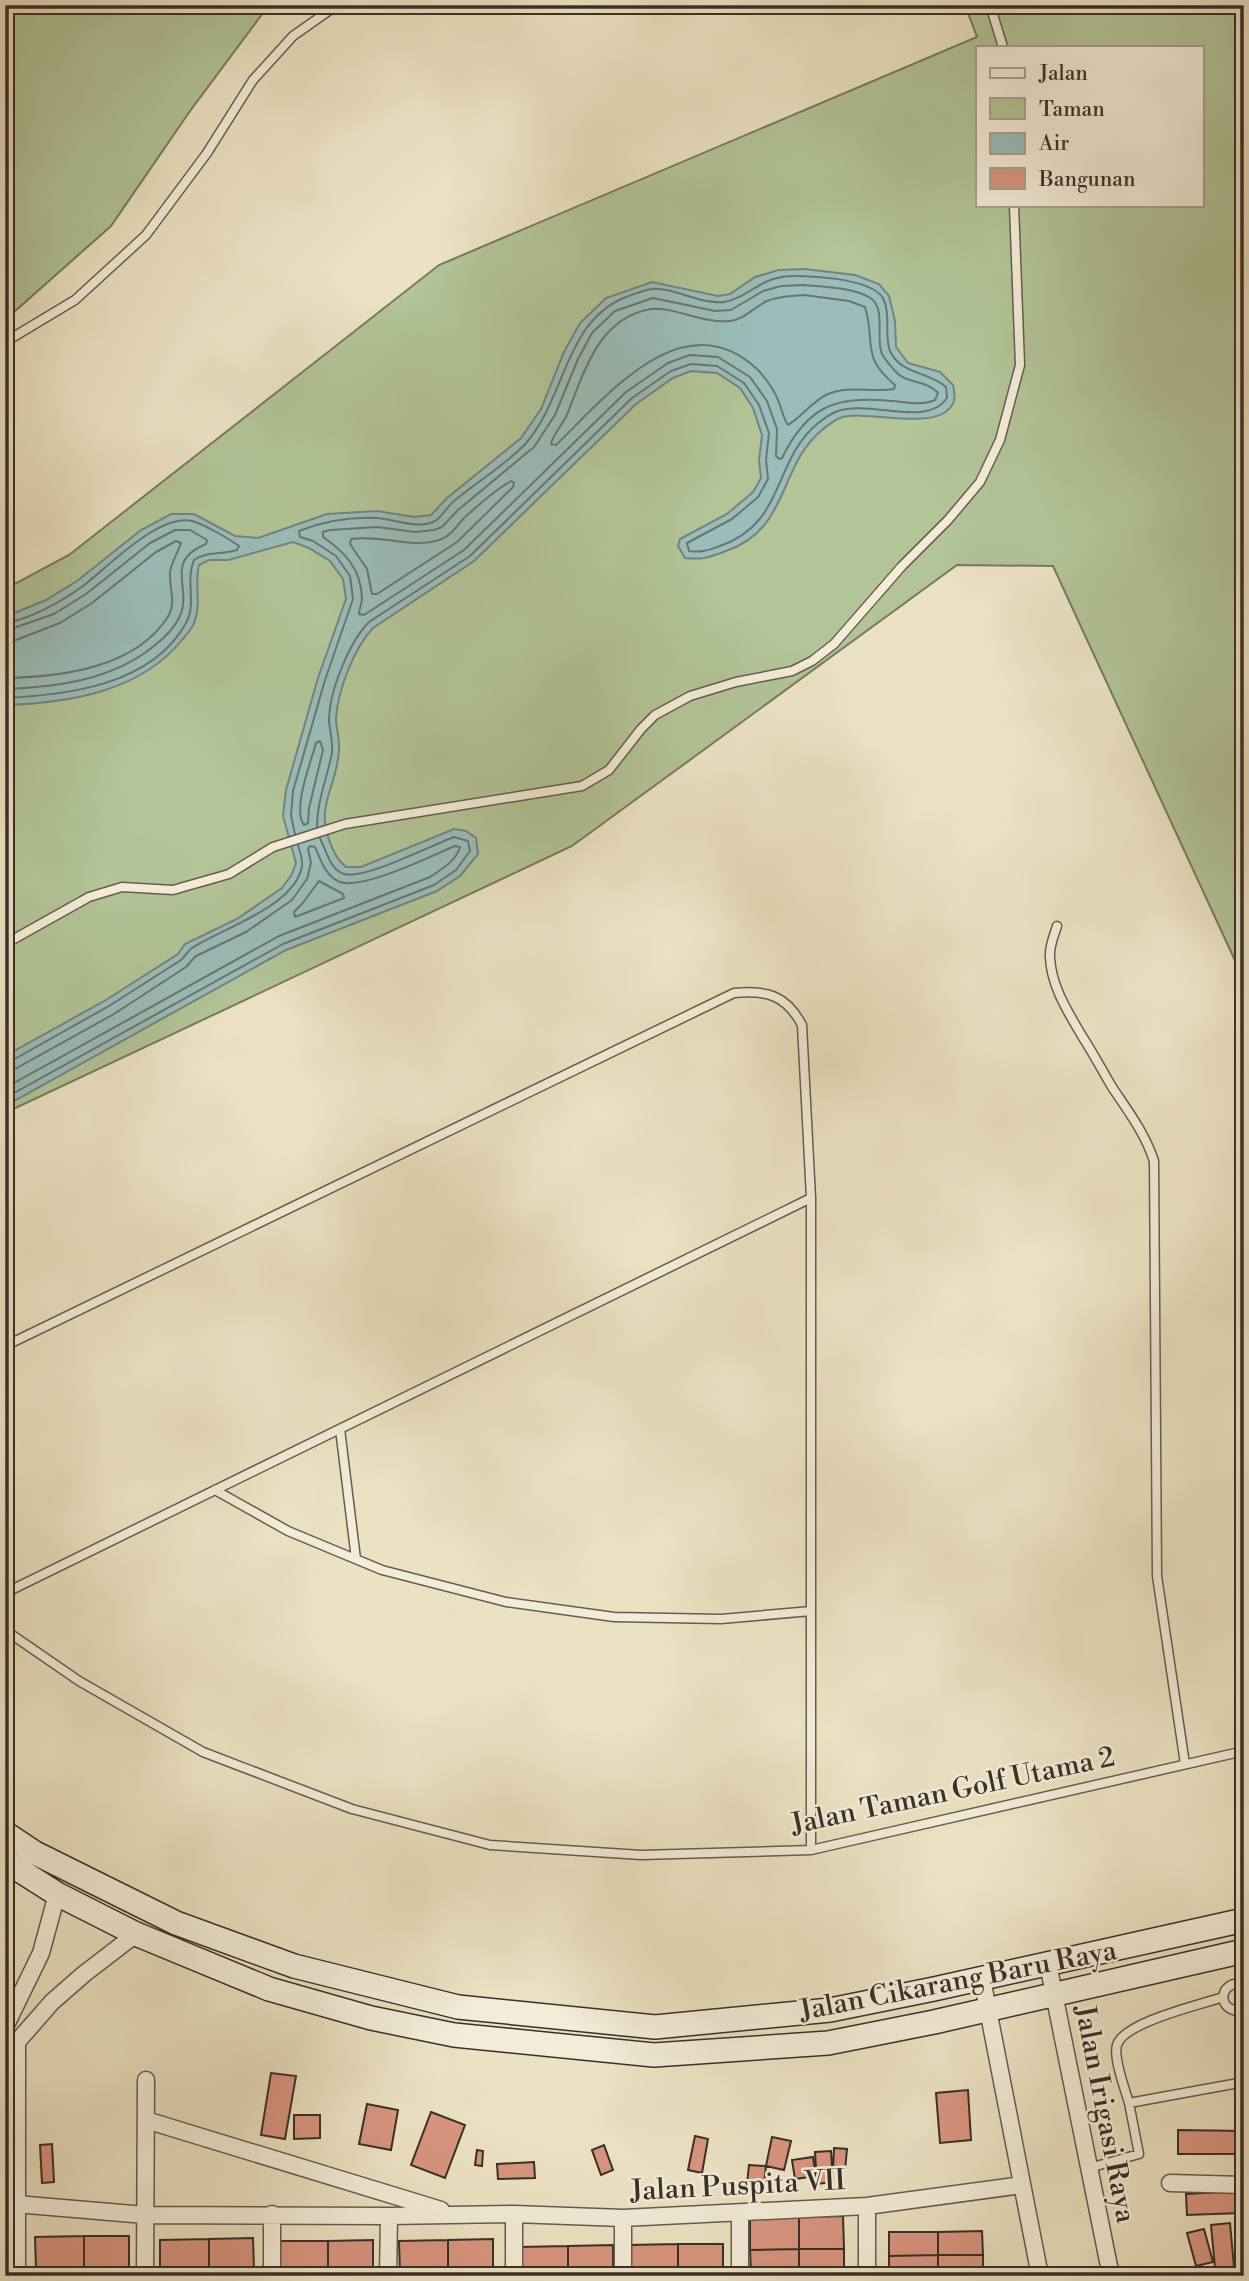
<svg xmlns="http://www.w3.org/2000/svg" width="1249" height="2281" font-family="'Libre Bodoni',serif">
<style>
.green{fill:#b2c498;stroke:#767a61;stroke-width:2;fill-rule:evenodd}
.water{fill:#9abdb9;stroke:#748480;stroke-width:2}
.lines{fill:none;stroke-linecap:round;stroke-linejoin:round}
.shore{stroke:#6a7672;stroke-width:2}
.building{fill:#d8957f;stroke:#3b2f2a;stroke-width:2}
.lane-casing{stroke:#675c50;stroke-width:11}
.street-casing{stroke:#675c50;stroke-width:19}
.secondary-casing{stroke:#3b2f2a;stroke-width:26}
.lane{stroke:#f3ecd8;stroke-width:8}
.street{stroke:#f3ecd8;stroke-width:16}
.secondary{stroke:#f3ecd8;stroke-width:23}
.labels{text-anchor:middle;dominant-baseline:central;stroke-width:5;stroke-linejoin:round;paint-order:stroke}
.street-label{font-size:28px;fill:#3b2f2a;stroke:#f3ecd8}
</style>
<rect width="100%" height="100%" fill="#ece2c3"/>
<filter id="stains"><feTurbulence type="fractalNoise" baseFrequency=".00286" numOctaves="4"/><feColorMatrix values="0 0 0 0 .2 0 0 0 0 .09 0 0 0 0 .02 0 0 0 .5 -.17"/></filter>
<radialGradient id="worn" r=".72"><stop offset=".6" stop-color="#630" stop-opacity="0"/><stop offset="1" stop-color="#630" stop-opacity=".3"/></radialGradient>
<path class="green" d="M5,5h264l-79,106 -79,115 -106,94z
M965,5h279v975l-191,-414 -96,-1 -385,281 -567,267v-524l64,-34 370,-290 538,-228zM978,47h224v158h-224z"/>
<path class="water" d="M805,269l50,6 24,9 10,12 6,25 1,26 12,16 32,9 13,13c1,4 2,11 1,16 -12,34 -86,7 -114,17 -6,2 -13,8 -18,12 -44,36 -32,99 -96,121 -16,6 -23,9 -41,7l-7,-12 2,-7 47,-25 26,-22 8,-14 -2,-18 3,-25 -9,-27 -13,-20 -23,-15 -26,-2 -18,7 -37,26 -162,157 -101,67c-19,20 -35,62 -37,90 0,10 4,22 3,32 -2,38 -25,55 -8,95 4,10 7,15 15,22h15l93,-38 12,2 10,7 2,16 -18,22 -23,15 -151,59 -281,156v-50l101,-56 72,-46 7,-10 52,-25 45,-31 10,-14 4,-11 -13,-47 3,-26 32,-112 28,-79 -3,-20 -13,-18 -21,-13 -16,-6 -65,18h-19l-10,5c-5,19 3,39 -5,58 -2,6 -8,12 -12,17 -42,52 -114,63 -177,65v-88l41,-17 31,-19 64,-51 30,-16h23l41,22 23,2 69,-24 50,-3 37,6 17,-2 16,-17 74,-60 20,-29 23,-57 16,-29 26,-25 46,-16 66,14 12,-2 25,-17 24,-7z"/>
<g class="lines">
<path class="shore" d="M804,285c20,2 46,2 65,12 18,10 6,41 13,57 3,6 9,12 13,17 11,13 32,9 43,22l-3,7c-14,6 -29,2 -43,1 -56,-5 -84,4 -110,57l-3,1 -3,-3 1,-27 -10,-28 -17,-24 -32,-20 -28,-2 -22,8 -42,29 -162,158 -100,65 -5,-1c0,-5 3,-10 3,-16 -1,-29 -17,-46 -39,-61v-5l7,-2 47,-3 38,5 19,-2 8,-3 16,-17 76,-63 21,-32 23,-56 14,-26 23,-22 38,-13 62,13 16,-1 32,-19 18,-5z
M804,295l45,6 16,6c11,35 -5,49 30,78l-1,4c-21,4 -45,-4 -66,5 -16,7 -26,23 -40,31 -5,-7 -6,-16 -10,-25 -4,-10 -13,-23 -21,-31 -74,-69 -150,27 -201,76l-5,-1c2,-9 10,-18 15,-27 18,-43 31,-99 85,-108 21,-3 52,15 79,12 15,-2 24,-14 37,-20 12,-5 24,-5 37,-6z
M511,481l3,2 -1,4 -56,55 -80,52h-5l-5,-25 -17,-25 1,-5c29,-5 60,10 88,1 11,-3 17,-13 24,-21 14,-13 32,-29 48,-38z
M5,623c24,-3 59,-23 78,-37 25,-19 76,-73 109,-65 12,3 37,18 47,25l-2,4c-16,5 -29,1 -43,10 -9,21 3,44 -8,63 -34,62 -118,72 -181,75
M5,631l49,-17 32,-20 64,-51 25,-13h15l17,10 -1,4c-44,18 -12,44 -27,74 -5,10 -16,21 -25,28 -42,34 -96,41 -149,43
M5,642l11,-2 44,-17 32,-20 64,-51 20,-11 5,2c-3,9 -9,18 -11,29 -1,14 6,30 -1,43 -32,53 -108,62 -164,63
M320,741l3,9 -14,58 -1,15 -4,2c-12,-16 7,-63 12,-82z
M295,834l-4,-19 2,-24 32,-111 28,-81 -3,-23 -14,-20 -23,-15 -13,-4 -1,-6c25,-10 51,-14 78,-13 17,1 41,12 58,3 7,-4 12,-14 18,-19 22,-19 57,-40 74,-60 39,-46 38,-121 99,-145 8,-3 18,-7 26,-8 22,-2 49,16 72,13 21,-3 35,-22 58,-25 21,-3 89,1 101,21 8,16 1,38 7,53 11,24 38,20 56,36l1,11c-21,31 -79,0 -112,14 -6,3 -13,8 -18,12 -45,38 -31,99 -97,122 -11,4 -19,7 -31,5l-2,-8 45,-24 26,-22 10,-18 -2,-19 3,-27 -10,-28 -15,-22 -27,-17 -26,-2 -20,7 -39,27 -162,158 -101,66c-20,20 -40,70 -40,99 1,10 4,22 3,32 -5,25 -15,48 -15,74
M319,881l24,13 1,4 -49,19 -1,-5 8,-8z
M5,1061h6l98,-55 72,-46c4,-4 7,-9 11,-12 30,-20 103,-41 110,-82 1,-7 -2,-14 -4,-21
M5,1070l10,-1 99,-55 72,-47 10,-11 50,-24 46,-32 15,-21 4,-16 -3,-14 2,-3 5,1c6,13 10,29 25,35 23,8 91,-26 115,-36l5,1c-4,14 -18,22 -30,30l-151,59 -274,152
M5,1098l278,-154 151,-59 22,-15 14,-19 -2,-10 -14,-4c-22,8 -90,43 -110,37 -14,-4 -18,-24 -24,-36"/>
</g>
<path class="building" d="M271,2073l25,3 -11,63 -24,-4z
M968,2090l3,50 -31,3 -4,-50z
M367,2104l31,6 -7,40 -32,-6z
M431,2112l34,13 -20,53 -34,-13z
M294,2115h26v23l-26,1z
M1178,2130l66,1v23h-66z
M695,2136l13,3 -6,34 -14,-3z
M772,2137l19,4 -7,29 -18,-4z
M52,2144l2,38 -12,1 -2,-38z
M604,2145l9,25 -12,5 -9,-25z
M834,2148l13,1 -2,21 -12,-1z
M477,2150l6,1 -1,15 -7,-1z
M831,2151l2,31 -16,2 -2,-32z
M813,2157l3,19 -21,3 -3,-19z
M534,2162l1,16 -37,1 -1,-15z
M749,2165l17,1 -2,19 -17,-1z
M1241,2191v22l-54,2 -1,-21z
M843,2216l1,33h-45v-32z
M750,2217h49v32l-49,1z
M1230,2223l4,44 -19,1 -4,-43z
M1204,2229l9,33 -17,4 -9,-33z
M982,2231l1,24h-45v-23z
M889,2232h49v23l-49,1z
M84,2236h45v32l-45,1z
M84,2236v33h-48l-1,-32z
M253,2238l1,32 -45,1v-32z
M209,2239v32l-49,1v-32z
M493,2239v33h-45v-32z
M373,2240v32l-45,1v-32z
M448,2240v32l-48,1 -1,-32z
M279,2241h49v32l-49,1z
M678,2244v32h-48l-1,-31z
M678,2244h45v32h-45z
M613,2245v31h-45v-30z
M568,2246v30h-49v-29z
M799,2249v22l-48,1 -1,-22z
M799,2249h45v21l-45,1z
M938,2255v21h-49v-20z
M938,2255h45v21h-45z
M129,2268v8h-45v-7z
M36,2269h48v7h-48z
M254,2270v6h-45v-5z
M844,2270v6h-45v-5z
M209,2271v5h-49v-4z
M799,2271v5h-48v-4z
M373,2272v4h-45v-3z
M448,2272v4h-48v-3z
M448,2272h45v4h-45z
M328,2273v3h-49v-2z"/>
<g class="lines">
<defs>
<path id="lane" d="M990,5l13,42
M5,342l70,-42 71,-65 61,-82 46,-73 40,-44 44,-31
M1057,926c-3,10 -8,20 -7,31 1,29 18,55 32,79 11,17 20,34 30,51 16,24 33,46 42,74l3,415 28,188
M5,944l84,-47 33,-10 51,3 56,-16 44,-27 72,-23 237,-38 27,-16 32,-41 14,-14 35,-19 46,-14 56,-11 20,-10 22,-17 68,-78 46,-46 32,-38 20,-42 20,-75 -6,-160
M5,1346l729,-353c33,-3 52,2 68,32l9,173v652
M340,1429l16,130
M215,1490l73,41 94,39 124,32 108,15 107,2 90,-8
M5,1593l806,-395
M5,1630l74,51 124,71 149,57 138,36 151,10 170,-5 433,-99
M1244,1984c-28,-5 -27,32 0,26
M1129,2103c-4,-14 -16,-45 -12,-58 7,-23 83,-40 106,-48
M1089,2168l50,-14 -10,-51 115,-21"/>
<path id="street" d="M1048,1964l63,312
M982,1979l58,297
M5,2027l36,-74 16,-59
M17,2042v234
M17,2042l35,-40 32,-28 52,-40
M146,2120l295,90
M1170,2183l74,2
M16,2204l129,11 244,1 125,-2 109,4 244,-12 155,-21
M145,2276l1,-196
M272,2276v-62
M388,2276l1,-60
M514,2276v-62
M623,2276v-58
M740,2276v-63
M867,2276v-70"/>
<path id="secondary" d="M5,1833l30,20 141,70 118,43 164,41 197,20 175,-17 104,-21 310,-69
M5,1861l52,33 79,40 133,55 102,29 83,17 200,20 174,-12 106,-21 310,-71"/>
</defs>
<use href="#lane" class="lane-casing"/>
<use href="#street" class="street-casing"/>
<use href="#secondary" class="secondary-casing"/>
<use href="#lane" class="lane"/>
<use href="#street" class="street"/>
<use href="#secondary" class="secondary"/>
</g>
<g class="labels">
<g class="street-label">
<text transform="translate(953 1791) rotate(-12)">Jalan Taman Golf Utama 2</text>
<text transform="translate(958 1981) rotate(-11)">Jalan Cikarang Baru Raya</text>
<text transform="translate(1105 2114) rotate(79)">Jalan Irigasi Raya</text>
<text transform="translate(738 2186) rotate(-3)">Jalan Puspita VII</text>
</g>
</g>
<rect width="1249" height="2281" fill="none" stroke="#ece2c3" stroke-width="28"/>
<rect x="7" y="7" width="1235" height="2267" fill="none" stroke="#3b2f2a" stroke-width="3.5"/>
<rect x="14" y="14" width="1221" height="2253" fill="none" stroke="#3b2f2a" stroke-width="2"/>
<rect x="976" y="46" width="228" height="161" fill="#f3ecd8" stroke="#a9a092" stroke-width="2"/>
<rect x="990" y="68" width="35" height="10" fill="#f3ecd8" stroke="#a9a092" stroke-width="2"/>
<text x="1039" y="80" font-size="21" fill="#3b2f2a">Jalan</text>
<rect x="990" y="98" width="35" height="21" fill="#b2c498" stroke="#a9a092" stroke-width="2"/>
<text x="1039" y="116" font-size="21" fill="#3b2f2a">Taman</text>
<rect x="990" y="133" width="35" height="21" fill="#9abdb9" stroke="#a9a092" stroke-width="2"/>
<text x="1039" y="150" font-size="21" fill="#3b2f2a">Air</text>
<rect x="990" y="168" width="35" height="21" fill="#d8957f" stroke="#a9a092" stroke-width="2"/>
<text x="1039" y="186" font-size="21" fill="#3b2f2a">Bangunan</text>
<rect width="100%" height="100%" filter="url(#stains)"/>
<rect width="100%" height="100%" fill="url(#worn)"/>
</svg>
